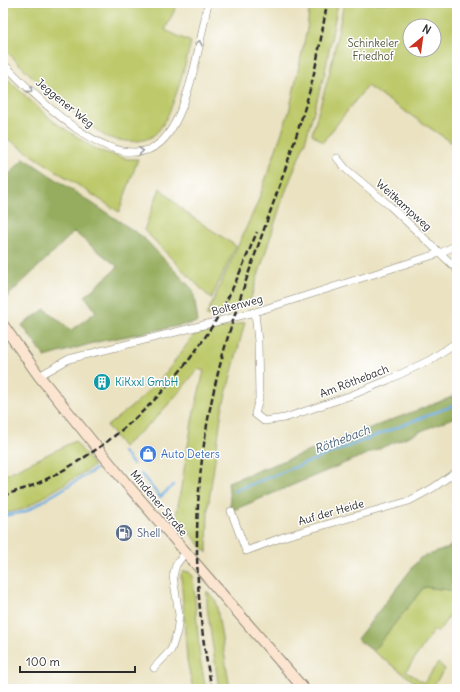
<svg xmlns="http://www.w3.org/2000/svg" width="460" height="692" font-family="Delius,sans-serif">
<style>
.green{fill:#bdc96b;stroke:#747a4b;fill-rule:evenodd}
.forest{fill:#96ad5f;stroke:#606c45}
.lines{fill:none;stroke-linecap:round;stroke-linejoin:round}
.stream{stroke:#6babde;stroke-width:2.5}
.street-casing{stroke:#8a8676;stroke-width:8}
.secondary-casing{stroke:#8a8676;stroke-width:12}
.street{stroke:#fff;stroke-width:7}
.secondary{stroke:#fce5d0;stroke-width:10}
.rail{stroke:#2b2b2b;stroke-width:2.5;stroke-dasharray:6 3;stroke-linecap:butt}
.oneway{stroke:#a0a0a0}
.labels{text-anchor:middle;dominant-baseline:central;stroke-width:3;stroke-linejoin:round;paint-order:stroke}
.park-label{font-size:11px;fill:#575a3e;stroke:#fff}
.street-label{font-size:11px;fill:#2b2b2b;stroke:#fff}
.culture-label{font-size:11px;fill:#0d838f;stroke:#fff;text-anchor:start}
.shop-label{font-size:11px;fill:#366cbe;stroke:#fff;text-anchor:start}
.service-label{font-size:11px;fill:#4e5e75;stroke:#fff;text-anchor:start}
.water-label{font-size:12px;font-style:italic;fill:#455e73;stroke:#fff}
</style>
<rect width="100%" height="100%" fill="#fff"/>
<filter id="ink" filterUnits="userSpaceOnUse"><feTurbulence type="fractalNoise" baseFrequency=".025" numOctaves="2"/><feDisplacementMap in="SourceGraphic" scale="8" xChannelSelector="R" yChannelSelector="G"/><feConvolveMatrix kernelMatrix="1 2 1 2 8 2 1 2 1" color-interpolation-filters="sRGB"/></filter>
<filter id="wash" filterUnits="userSpaceOnUse"><feTurbulence type="fractalNoise" baseFrequency=".012" numOctaves="4" result="noise"/><feDisplacementMap in="SourceGraphic" scale="16" xChannelSelector="R" yChannelSelector="G"/><feGaussianBlur stdDeviation="0.9" result="paint"/><feColorMatrix in="noise" values="0 0 0 0 0 0 0 0 0 0 0 0 0 0 0 0 0 1.4 0 .05"/><feComposite in="paint" operator="in"/></filter>
<g filter="url(#wash)">
<rect width="100%" height="100%" fill="#eae2c1"/>
<path class="green" d="M3,3h175l-13,27 26,12c-6,22 -19,79 -37,93 -11,9 -33,7 -47,2 -7,-3 -15,-11 -22,-16 -30,-22 -56,-47 -82,-73z
M310,3h28l-13,69 -20,70 -22,56 -34,106 -43,12 51,-112 32,-92 18,-83z
M344,3h113v143l-90,-60 -44,56 -11,-8 18,-63zM410,26h24v24h-24z
M3,74l17,17 33,30 44,29 31,9h10l-19,53 -116,-76z
M160,188l26,25 50,33 -25,53 -67,-69z
M245,322l-23,88 -14,98 -1,45 -31,-36 17,-101 11,-45 -6,-2 -18,22 -26,29 -31,27 -16,-21 29,-23 29,-29 29,-39z
M75,441l19,25 -70,43 -21,5v-38z
M184,571l5,1 4,4 7,83 6,30h-13l-6,-29 -6,-86z
M424,587l33,4v14l-19,27 -4,-2 -28,41 18,12 14,-20 7,6 -14,20h-7l-51,-38z
M207,591l9,10 14,88h-11l-12,-82z"/>
<path class="forest" d="M24,158l119,79 50,53 5,32 -101,20 -52,15 -23,-32 23,-16 26,21 25,-18 -11,-16 33,-29 -44,-35 -68,66 -3,-5v-112z
M457,390v26l-226,95 -3,-29 224,-85z
M457,539v52l-33,-4 -51,64 -16,-12 63,-81 28,-10z"/>
<g class="lines">
<path class="stream" d="M123,452l10,12
M141,474l19,23 14,-12
M234,491l223,-87
M3,516l22,-4 71,-43"/>
</g>
</g>
<g filter="url(#ink)">
<g class="lines">
<defs>
<path id="street" d="M3,63c28,29 114,119 158,79 28,-26 39,-102 47,-139
M337,158l10,12 43,36 67,63
M255,312l3,30 1,57 -4,15 9,7 21,-3 67,-23 36,-15 42,-20 27,-18
M39,376l30,-17 186,-47 185,-59 17,-8
M231,511l15,40 40,-15 123,-35 24,-13 24,-17
M154,668l17,-18 6,-18 2,-17 -6,-39 3,-11 9,-12"/>
<path id="secondary" d="M3,325l36,51 86,106 179,207"/>
</defs>
<use href="#street" class="street-casing"/>
<use href="#secondary" class="secondary-casing"/>
<use href="#street" class="street"/>
<use href="#secondary" class="secondary"/>
<path class="rail" d="M3,496c10,-4 21,-7 31,-11 73,-33 135,-90 177,-157 19,-30 32,-63 46,-96
M212,689c-22,-104 -20,-216 7,-320 24,-93 64,-182 90,-276 8,-29 13,-60 18,-90"/>
</g>
<defs><path id="oneway-chevron" d="M-2-3.5L2.5 0L-2 3.5" fill="none" stroke-width="1.6" stroke-linecap="round" stroke-linejoin="round"/></defs>
<g class="oneway">
<use href="#oneway-chevron" transform="translate(199 43) rotate(-78)"/>
<use href="#oneway-chevron" transform="translate(30 90) rotate(42)"/>
<use href="#oneway-chevron" transform="translate(141 151) rotate(-6)"/>
</g>
</g>
<defs>
<symbol id="building-disc" viewBox="-11 -11 22 22"><circle r="9.5" fill="#0f9aa8" stroke="#fff"/><path d="M-4-6H4V6H1V3H-1V6H-4ZM-2.5-4.3h1.7v1.8h-1.7ZM.8-4.3h1.7v1.8H.8ZM-2.5-1h1.7V.8h-1.7ZM.8-1h1.7V.8H.8Z" fill="#fff"/></symbol>
<symbol id="shop-disc" viewBox="-11 -11 22 22"><circle r="9.5" fill="#3f7fe0" stroke="#fff"/><path d="M-5-2.5h2.3a2.7 3.5 0 0 1 5.4 0H5L5.5 6h-11ZM-1.5-2.5h3a1.5 2.3 0 0 0-3 0Z" fill="#fff"/></symbol>
<symbol id="fuel-disc" viewBox="-11 -11 22 22"><circle r="9.5" fill="#5c6f8a" stroke="#fff"/><path d="M-5.5-6h7V0h2V4h1.3V-2.5L3-4.5l.8-.8L6-3V5H2.5V1h-1V6h-7ZM-4.2-4.7v3.2H.2V-4.7Z" fill="#fff"/></symbol>
</defs>
<g fill-rule="evenodd">
<use href="#building-disc" x="92" y="372" width="20" height="20"/>
<use href="#shop-disc" x="138" y="444" width="20" height="20"/>
<use href="#fuel-disc" x="114" y="523" width="20" height="20"/>
</g>
<g class="labels">
<g class="park-label">
<text x="373" y="43">Schinkeler<tspan x="373" dy="13">Friedhof</tspan></text>
</g>
<g class="street-label">
<text transform="translate(65 103) rotate(39)">Jeggener Weg</text>
<text transform="translate(404 205) rotate(42)">Weitkampweg</text>
<text transform="translate(237 305) rotate(-15)">Boltenweg</text>
<text transform="translate(354 381) rotate(-21)">Am Röthebach</text>
<text transform="translate(159 503) rotate(50)">Mindener Straße</text>
<text transform="translate(331 512) rotate(-16)">Auf der Heide</text>
</g>
<g class="culture-label">
<text x="115" y="382">KiKxxl GmbH</text>
</g>
<g class="shop-label">
<text x="161" y="454">Auto Deters</text>
</g>
<g class="service-label">
<text x="137" y="533">Shell</text>
</g>
<g class="water-label">
<text transform="translate(342 439) rotate(-21)">Röthebach</text>
</g>
</g>
<rect width="460" height="692" fill="none" stroke="#fff" stroke-width="16"/>
<g transform="translate(422 38) rotate(29)"><circle r="19" fill="#ffffff" stroke="#aaaaaa"/>
<path d="M0-3L7 15L0 10L-7 15Z" fill="#c8321e"/>
<text y="-6" font-size="11" font-weight="bold" text-anchor="middle" fill="#2b2b2b">N</text>
</g>
<path d="M20 666v6h115v-6" fill="none" stroke="#2b2b2b" stroke-width="2"/>
<text x="26" y="666" font-size="12" fill="#2b2b2b" stroke="#ffffff" stroke-width="3" paint-order="stroke">100 m</text>
</svg>
